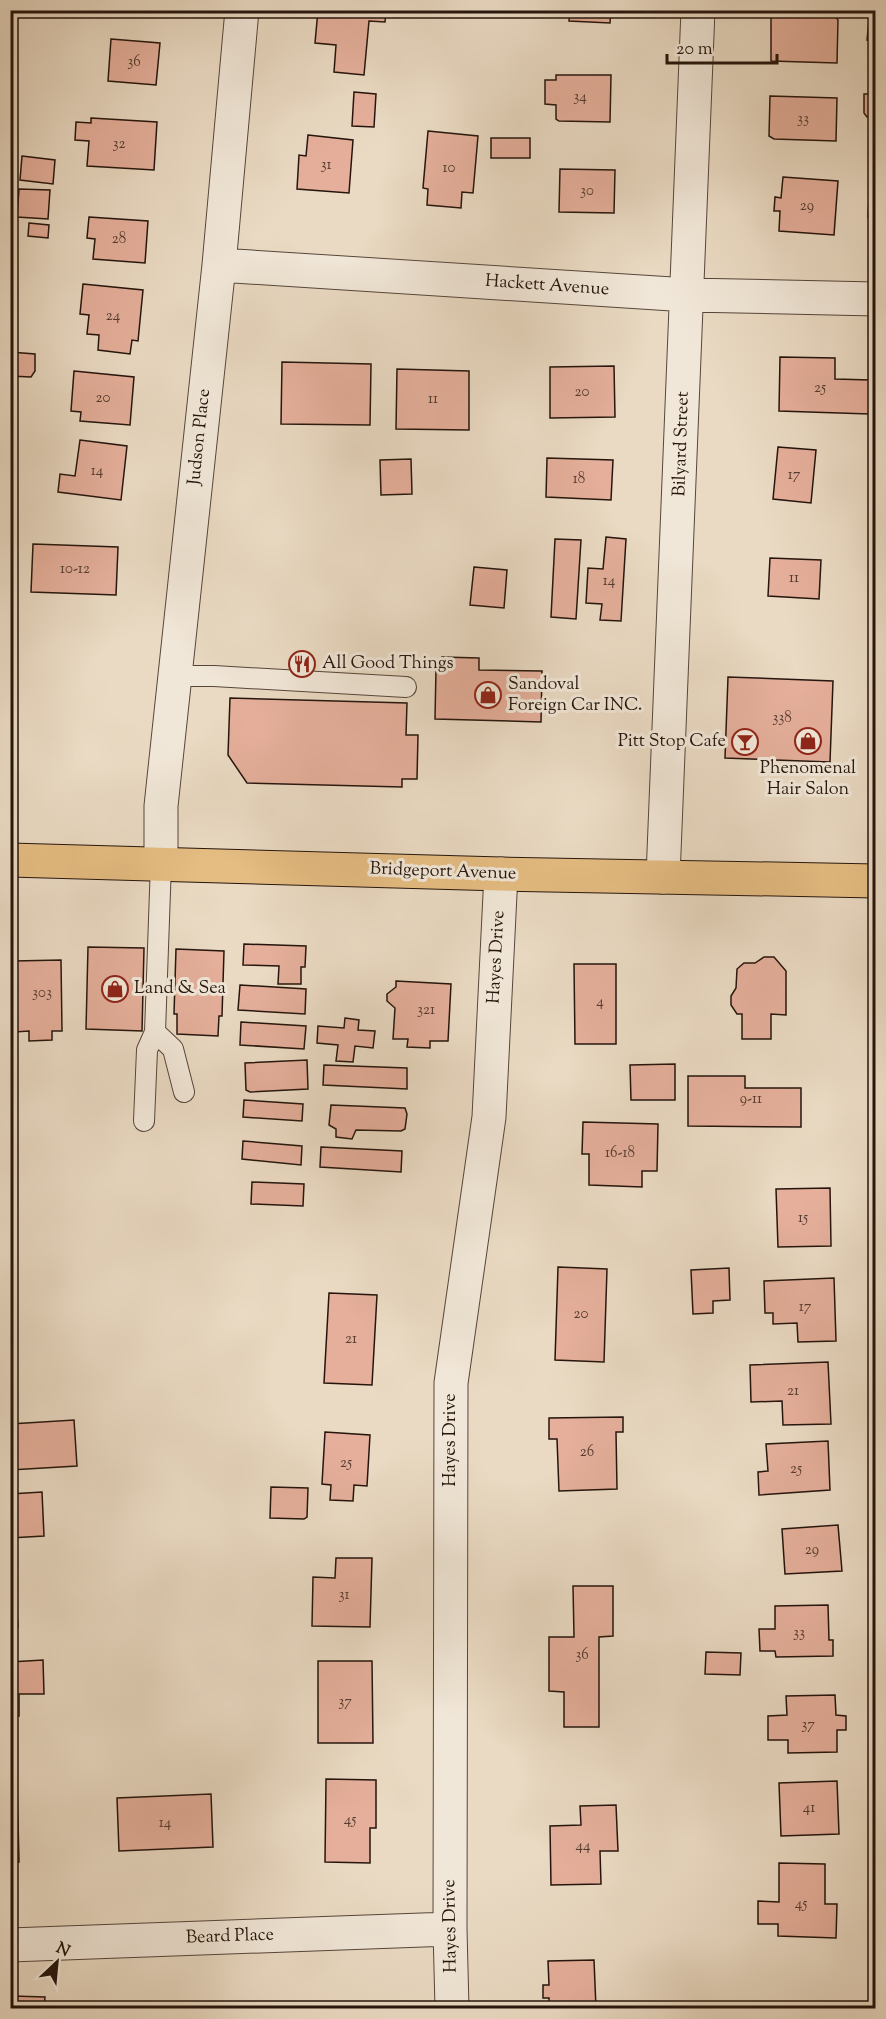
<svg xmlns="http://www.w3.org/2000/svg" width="886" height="2019" font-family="'Sorts Mill Goudy',serif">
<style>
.building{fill:#e5af9b;stroke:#25150d;stroke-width:1.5}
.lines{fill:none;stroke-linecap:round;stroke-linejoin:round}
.service-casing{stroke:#56463a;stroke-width:22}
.minor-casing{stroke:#56463a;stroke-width:35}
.primary-casing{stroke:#25150d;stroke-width:35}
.service{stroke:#f1e7d8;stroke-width:20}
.minor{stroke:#f1e7d8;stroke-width:33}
.primary{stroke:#e5bd82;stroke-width:33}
.labels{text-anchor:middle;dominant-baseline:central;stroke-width:6;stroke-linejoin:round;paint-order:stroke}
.number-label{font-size:15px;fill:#553c30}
.street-label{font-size:18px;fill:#25150d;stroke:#f1e7d8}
.poi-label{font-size:18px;fill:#25150d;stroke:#f1e7d8;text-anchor:start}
</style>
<rect width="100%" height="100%" fill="#eadac3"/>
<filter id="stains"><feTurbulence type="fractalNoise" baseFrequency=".00333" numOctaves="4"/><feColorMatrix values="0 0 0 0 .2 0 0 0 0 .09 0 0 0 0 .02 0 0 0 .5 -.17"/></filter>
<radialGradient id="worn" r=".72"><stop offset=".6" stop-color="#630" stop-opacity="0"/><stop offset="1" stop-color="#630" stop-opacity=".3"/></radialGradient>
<path class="building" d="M318,10h68l-1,12 -16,-1 -5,54 -30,-3 2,-27 -21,-2z
M570,10h41l-1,13 -41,-2z
M870,10h6v31l-9,-1z
M771,16l65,1 2,3 -1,43 -66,-2z
M111,39l49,4 -4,42 -48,-4z
M556,75h55l-1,47 -51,-1 -3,-2v-14l-11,-1v-24h11z
M354,92l22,2 -2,33 -22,-1z
M864,94h12v23h-9l-3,-4z
M770,96l67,2 -1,43 -62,-2 -5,-3z
M91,118l66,4 -3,48 -67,-4 2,-25 -14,-1 1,-18 15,1z
M428,131l50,5 -5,57 -11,-1 -1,16 -34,-3 1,-16 -5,-1z
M308,135l45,5 -4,53 -52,-4 2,-34 7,1z
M491,138h39v20h-39z
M22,156l33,4 -2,24 -33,-4z
M560,169l55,1 -1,43 -55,-1z
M783,177l55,4 -4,54 -55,-4 1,-20h-6l1,-14 6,1z
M870,180h6v38l-8,-1z
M19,189l31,1 -2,29 -31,-2z
M89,217l59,4 -3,42 -52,-4 2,-20 -8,-1z
M29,223l20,2 -1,13 -20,-2z
M83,284l60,6 -5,51 -6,-1 -2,14 -32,-4 1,-15 -12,-1 2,-19 -9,-1z
M10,352l25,2v17l-4,6 -21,-1z
M780,357l55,1v21l35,1 -1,34 -90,-3z
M282,362l89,2 -1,61 -89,-1z
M614,366l1,51 -65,1v-51z
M397,369l72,2v59l-73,-1z
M74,371l60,6 -4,48 -50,-4 1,-9 -10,-1z
M80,440l47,6 -6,54 -63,-8 2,-18 15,2z
M778,447l38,3 -5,53 -38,-4z
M547,458l66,2 -2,40 -65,-3z
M411,459l1,35 -31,1 -1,-35z
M606,537l20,2 -5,82 -21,-1 2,-16 -16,-1 2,-35 15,1z
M555,539l26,1 -5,79 -25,-2z
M33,544l85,3 -2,48 -85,-3z
M770,558l51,2 -2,39 -51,-3z
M474,567l33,3 -3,38 -34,-3z
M442,657l37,1v12l63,1 -1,51 -106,-3 1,-50h5z
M728,677l105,4 -3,81 -105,-4z
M230,698l177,5 -1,32h12l-1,44h-15v8l-155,-4 -19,-28z
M244,944l62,2 -1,21h-4v17h-23l1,-18 -36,-1z
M88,947l56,1 -2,83 -56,-2z
M176,949l48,2 -2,65h-3l-1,20 -41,-2v-20h-3z
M764,957h10l12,14v44l-15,-1v25h-29v-25h-5l-6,-9v-9l5,-8 1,-19 7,-6h11z
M61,960l1,71h-10v9l-23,1v-10l-14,1 -1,-71z
M574,964h42v80h-41z
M396,981l55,3 -3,57h-18v7l-23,-1 1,-8h-15l2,-31 -8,-7v-7l9,-7z
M240,985l66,4 -1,25 -67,-4z
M345,1018l14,2 -1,10 17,1 -2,17 -18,-2 -2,16 -17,-1 2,-16 -21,-2 1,-17 26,2z
M241,1022l65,4 -2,23 -64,-4z
M307,1060l1,29 -58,3 -4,-2 -1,-27z
M675,1064v36h-44l-1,-35z
M324,1065l83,3v21l-84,-4z
M688,1076h57v12h56v39l-113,-1z
M244,1100l59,4 -1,17 -59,-4z
M331,1105l74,3 2,6 -2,15 -4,2 -45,-1 -4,9 -16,-2v-8l-7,-4z
M583,1122l75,2 -1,47h-15v16l-53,-2v-31h-7z
M243,1141l59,5 -1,19 -59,-6z
M321,1147l81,4 -1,21 -81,-5z
M252,1182l52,2 -1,22 -52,-2z
M830,1188l1,58 -53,1 -2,-58z
M558,1267l49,2 -3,93 -49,-2z
M729,1268l1,32 -17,1v12l-20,1 -2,-44z
M834,1278l2,63 -38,1 -1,-19 -24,1v-11h-8l-1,-32z
M329,1293l48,2 -5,90 -48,-2z
M14,1333l3,45 -7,1v-45z
M828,1362l3,62 -48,1 -1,-24 -31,1 -1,-37z
M623,1417v15h-7l1,57 -58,2 -2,-52h-8v-21z
M74,1420l3,46 -67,4v-46z
M325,1432l45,3 -3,51 -13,-1 -1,16 -23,-1 1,-15 -9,-1z
M828,1441l2,49 -71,5 -1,-23 10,-1 -2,-27z
M271,1487l37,1 -1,29 -3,2 -34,-1z
M42,1492l2,44 -34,2v-44z
M838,1525l4,46 -57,3 -3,-45z
M336,1558h36l-2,69 -58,-1 1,-49 22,1z
M15,1586l3,41 -8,1v-41z
M573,1586h40v50l-14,1v90h-35v-35l-15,-1v-54h25z
M828,1605l1,35h4v16l-57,1 -1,-6h-15l-1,-22h16v-23z
M706,1652l35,1 -1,22 -35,-1z
M43,1660l1,34h-25v22l-9,1v-55z
M318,1661h54l1,82h-55z
M835,1695l1,20 10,1v14h-9v22l-49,1v-13h-20v-24l19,-1 -1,-19z
M326,1779l50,1v48h-6v35l-45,-1z
M10,1781h7l2,81 -9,1z
M837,1781l2,53 -58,2 -2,-53z
M211,1794l2,53 -94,4 -2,-53z
M616,1805l2,46h-18l1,33 -50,1 -1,-59 31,-1 -1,-19z
M779,1863l46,1v40h12l-1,34 -58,-2v-12h-20v-23l21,1z
M594,1960l2,48h-47v-10h-6v-13h6l-1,-24z
M12,1996l33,1 -1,11h-32z
M368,2006v2h-43v-1z"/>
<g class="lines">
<defs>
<path id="service" d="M175,676h39l192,11
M161,863l-6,169 18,17 11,43
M144,1121l3,-71 8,-18"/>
<path id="minor" d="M219,265l469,30 188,4
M161,863v-57l58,-541 23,-255
M663,877l35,-867
M10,1945l440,-16
M452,2008l-2,-79 1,-546 38,-266 12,-243"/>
<path id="primary" d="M10,860l491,14 375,7"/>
</defs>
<use href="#service" class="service-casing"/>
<use href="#minor" class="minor-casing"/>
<use href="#primary" class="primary-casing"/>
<use href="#service" class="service"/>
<use href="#minor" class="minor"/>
<use href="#primary" class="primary"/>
</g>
<defs>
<symbol id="restaurant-ring" viewBox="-11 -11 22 22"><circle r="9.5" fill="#f1e7d8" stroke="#8f2418" stroke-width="1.5"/><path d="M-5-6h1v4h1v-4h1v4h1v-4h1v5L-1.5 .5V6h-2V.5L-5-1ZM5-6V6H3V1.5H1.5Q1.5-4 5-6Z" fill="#8f2418"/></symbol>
<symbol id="shop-ring" viewBox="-11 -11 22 22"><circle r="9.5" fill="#f1e7d8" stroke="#8f2418" stroke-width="1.5"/><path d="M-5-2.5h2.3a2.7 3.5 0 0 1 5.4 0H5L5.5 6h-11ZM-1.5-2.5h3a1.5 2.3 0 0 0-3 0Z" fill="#8f2418"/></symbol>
<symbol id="bar-ring" viewBox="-11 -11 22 22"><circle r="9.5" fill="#f1e7d8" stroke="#8f2418" stroke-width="1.5"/><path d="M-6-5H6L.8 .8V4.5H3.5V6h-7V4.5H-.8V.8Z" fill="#8f2418"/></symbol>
</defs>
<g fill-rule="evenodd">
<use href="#restaurant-ring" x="287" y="649" width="30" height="30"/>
<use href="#shop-ring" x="473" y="680" width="30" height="30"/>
<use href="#shop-ring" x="793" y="726" width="30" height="30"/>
<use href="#bar-ring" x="730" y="727" width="30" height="30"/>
<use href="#shop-ring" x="100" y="974" width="30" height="30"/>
</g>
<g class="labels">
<g class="number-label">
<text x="134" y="62">36</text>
<text x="580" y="97">34</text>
<text x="803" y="119">33</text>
<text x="119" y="144">32</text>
<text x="326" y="165">31</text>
<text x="449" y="168">10</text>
<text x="587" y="191">30</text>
<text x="807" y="206">29</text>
<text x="119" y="239">28</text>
<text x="113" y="316">24</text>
<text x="820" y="388">25</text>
<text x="582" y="392">20</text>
<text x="103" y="398">20</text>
<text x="433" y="399">11</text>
<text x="97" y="471">14</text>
<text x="794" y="475">17</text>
<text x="579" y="479">18</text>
<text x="75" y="569">10-12</text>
<text x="794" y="578">11</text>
<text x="609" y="581">14</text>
<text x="782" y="718">338</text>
<text x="42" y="993">303</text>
<text x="600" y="1002">4</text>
<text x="426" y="1010">321</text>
<text x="751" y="1099">9-11</text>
<text x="620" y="1153">16-18</text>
<text x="803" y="1218">15</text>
<text x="805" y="1307">17</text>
<text x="581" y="1314">20</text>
<text x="351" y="1339">21</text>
<text x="793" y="1391">21</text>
<text x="587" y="1452">26</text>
<text x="346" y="1463">25</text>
<text x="796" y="1469">25</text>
<text x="812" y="1550">29</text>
<text x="344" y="1595">31</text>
<text x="799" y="1633">33</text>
<text x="582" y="1655">36</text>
<text x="345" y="1702">37</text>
<text x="808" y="1725">37</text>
<text x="809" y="1808">41</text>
<text x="350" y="1820">45</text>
<text x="165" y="1823">14</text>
<text x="583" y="1846">44</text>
<text x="801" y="1904">45</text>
</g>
<g class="street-label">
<text transform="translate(547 286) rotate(4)">Hackett Avenue</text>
<text transform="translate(200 437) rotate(-84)">Judson Place</text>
<text transform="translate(682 444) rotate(-88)">Bilyard Street</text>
<text transform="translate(443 872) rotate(2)">Bridgeport Avenue</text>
<text transform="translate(497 957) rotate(-87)">Hayes Drive</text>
<text transform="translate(451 1440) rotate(-90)">Hayes Drive</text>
<text transform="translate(451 1926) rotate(-91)">Hayes Drive</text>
<text transform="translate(230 1937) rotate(-2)">Beard Place</text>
</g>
<g class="poi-label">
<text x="322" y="664">All Good Things</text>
<text x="508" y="685">Sandoval<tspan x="508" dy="21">Foreign Car INC.</tspan></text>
<text x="726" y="742" text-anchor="end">Pitt Stop Cafe</text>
<text x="808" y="769" text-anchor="middle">Phenomenal<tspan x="808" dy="21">Hair Salon</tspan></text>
<text x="134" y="989">Land &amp; Sea</text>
</g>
</g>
<rect width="886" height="2019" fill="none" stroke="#eadac3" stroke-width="36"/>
<rect x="12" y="12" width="862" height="1995" fill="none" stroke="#25150d" stroke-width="3"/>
<rect x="18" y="18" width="850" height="1983" fill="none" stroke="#25150d" stroke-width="1.5"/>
<g transform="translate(57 1962) rotate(26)" stroke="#f1e7d8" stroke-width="4.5" paint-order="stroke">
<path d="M0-4.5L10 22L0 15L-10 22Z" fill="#25150d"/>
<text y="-9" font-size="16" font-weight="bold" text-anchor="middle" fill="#25150d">N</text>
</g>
<path d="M667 54v9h110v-9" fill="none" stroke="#25150d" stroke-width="3"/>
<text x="676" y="54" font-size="18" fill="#25150d" stroke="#f1e7d8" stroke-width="4.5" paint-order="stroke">20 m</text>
<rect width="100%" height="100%" filter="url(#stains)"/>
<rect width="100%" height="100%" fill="url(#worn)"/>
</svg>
